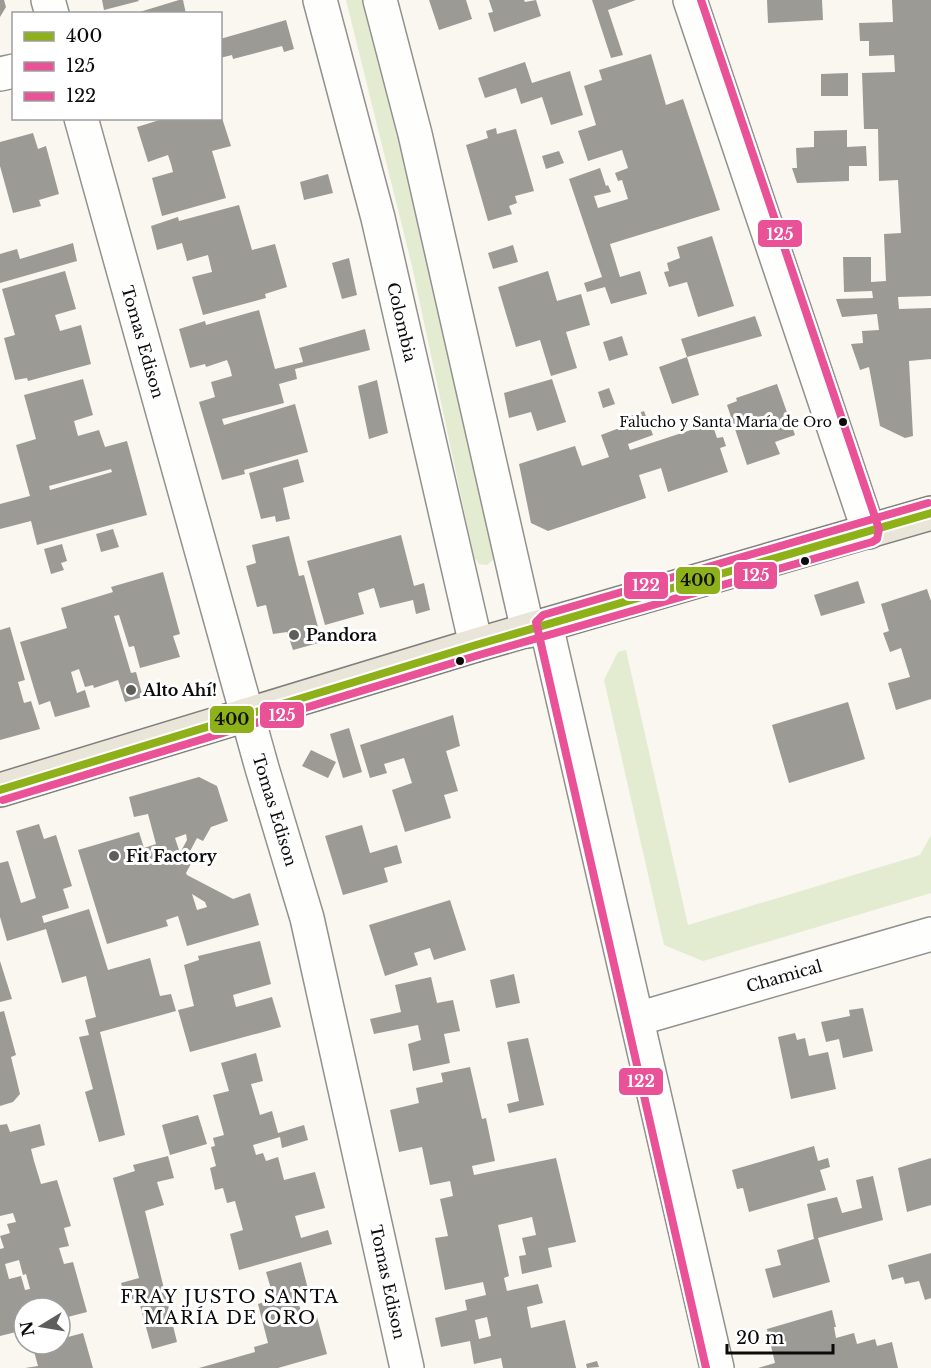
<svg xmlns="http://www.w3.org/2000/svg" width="931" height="1368" font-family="'Libre Baskerville',serif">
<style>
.green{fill:#e3ecd1}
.building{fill:#9c9a95;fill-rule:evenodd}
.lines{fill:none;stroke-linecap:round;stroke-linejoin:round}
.minor-casing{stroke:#92918e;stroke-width:36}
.major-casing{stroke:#7f7f7b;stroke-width:36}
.minor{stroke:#fefefd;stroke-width:33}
.major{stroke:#eae5d9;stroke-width:33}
.bus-1-casing{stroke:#fff;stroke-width:12}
.bus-2-casing{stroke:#fff;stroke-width:12}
.bus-3-casing{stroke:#fff;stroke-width:12}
.bus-1{stroke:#8eb11a;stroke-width:8}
.bus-2{stroke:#e95297;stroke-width:8}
.bus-3{stroke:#e95297;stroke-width:8}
.bus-dot{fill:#0b0b0b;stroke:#fff;stroke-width:2}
.poi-dot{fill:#5e5e5b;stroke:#fff;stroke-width:2}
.labels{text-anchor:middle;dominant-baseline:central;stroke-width:6;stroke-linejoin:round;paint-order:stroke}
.bus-label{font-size:14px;fill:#0b0b0b;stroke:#fff;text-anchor:end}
.street-label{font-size:16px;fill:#0b0b0b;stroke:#fff}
.poi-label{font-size:16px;font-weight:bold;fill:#0b0b0b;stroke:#fff;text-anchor:start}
.neighbourhood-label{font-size:18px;letter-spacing:1.5px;fill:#0b0b0b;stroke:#fff}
.line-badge{stroke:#fff;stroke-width:2}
.badge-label{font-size:16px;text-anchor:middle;font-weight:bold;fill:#fff}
.pale-badge-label{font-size:16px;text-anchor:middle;font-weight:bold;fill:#111}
</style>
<rect width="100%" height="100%" fill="#f9f7ef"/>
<path class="green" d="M346,0h20l64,263 63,292v5l-6,5 -8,-1 -5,-7 -62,-291z
M626,650l62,275 232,-70 11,-20v58l-228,68 -39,-16 -60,-265 14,-28z"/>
<path class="building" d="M0,0h4l2,7 -6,10z
M102,0h36l1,1 -35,9z
M179,0h4l3,14h-53z
M429,0h37l6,19 -33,11z
M489,0h35l1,2 11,-2 5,16 -47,16 -6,-19 5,-1z
M592,0h44l-28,10 15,45 -12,3z
M767,0h55l1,20 -55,3z
M892,0h39v296l-33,1 1,12 32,-1v51l-22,2 4,75 -8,2 -25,-12 -11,-59 -9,3 -9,-26 12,-1 -1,-12 17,-1 -2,-16 -35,3 -6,-18 37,-1 -1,-7 -28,1 -1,-35h28v25l15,-1 -2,-47 17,-1 -3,-53 -19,1 -1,-52h-14l-2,-56 33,-1 -1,-17 -25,1v-15h-9l-1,-18 34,-1z
M286,20l8,29 -10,3 -2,-6 -49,13 -1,-4 -12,3v-19z
M651,54l15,51 17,-6 37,111 -110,34 10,33 20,-6 7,23 -36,10 -6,-17 -18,5 -3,-9 18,-6 -33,-98 31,-11 6,18 2,-1 3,7 -17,4 4,12 30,-9 -6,-19 -4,1 -3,-8 13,-5 -6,-18 -34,11 -10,-30 18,-6 -12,-39 18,-6 -3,-10z
M525,62l7,21 38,-12 13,44 -32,10 -9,-28 -21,7 -5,-16 -31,10 -7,-20z
M848,73v23h-27v-22z
M166,118h56l9,28 -19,5 14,47 -64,18 -10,-38 21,-6 -2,-8 -3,-9 -20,7 -11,-35z
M496,128l1,6 19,-5 18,62 -19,5 2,7 -8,3 3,8 -24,7 -22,-76 22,-7 -2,-7z
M847,130v17l19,-1 1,20h-18v15l-52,2 -5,-15h5l-1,-20 18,-1v-16z
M33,133l5,16 8,-3 13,48 -20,6 2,6 -28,7 -13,-47v-24z
M559,151l5,12 -18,6 -4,-13z
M328,174l5,19 -29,7 -4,-18z
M239,205l13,45 23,-6 12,43 -22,7 1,4 -63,17 -11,-38 20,-5 -4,-17 -21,6 -5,-18 -25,7 -6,-24 27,-9 1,4z
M712,236l22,70 -36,11 -11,-35 -18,5 -5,-15 5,-1 -2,-8 13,-5 -3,-11z
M73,243l4,18 -77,22v-29l17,-5 3,10z
M513,245l5,17 -25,7 -5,-16z
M349,258l8,37 -15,4 -10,-36z
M65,271l11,38 -21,6 5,16 21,-6 10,39 -63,17 -1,-3 -12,2 -11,-42 11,-3 -13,-46z
M548,271l9,30 24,-7 9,31 -24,7 11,36 -26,8 -11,-36 -24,7 -18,-60z
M259,310l16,59 28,-7 -4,-14 66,-19 5,21 -75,19 2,10 -18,5 5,19 -62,16 2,6 71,-21 13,48 -64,18 1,4 -23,6 -23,-78 16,-5 -4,-15 21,-6 -2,-8 -3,-8 -21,7 -1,-3 -15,4 -11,-39 26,-8 1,4z
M755,316l7,20 -75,21 -6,-18z
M622,336l6,19 -19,6 -6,-19z
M687,357l12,38 -27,9 -13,-37z
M83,379l10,36 -19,6 4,15 21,-6 6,17 22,-6 20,74 -110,30 -6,-24 -31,8v-25l30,-8 -14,-51 20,-6 -12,-44zM111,469l1,3 -62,18 -1,-4z
M552,379l14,43 -29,9 -6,-19 -22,6 -5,-25z
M377,380l11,53 -19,6 -11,-53z
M777,384l18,51 -20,7 5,12 -33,11 -20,-60 10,-4 -1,-3z
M609,388l6,16 -12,4 -5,-16z
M644,411l9,24 -25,9 2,6 82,-27 5,15 6,-1 3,9 -6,2 8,24 -60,20 -7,-24 -22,7 7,23 -98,33 -17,-8 -12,-59 56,-18 7,20 27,-9 -8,-22 21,-8 -2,-7z
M298,459l6,23 -21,6 7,31 -14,3 -1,-6 -14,3 -12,-46z
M113,529l6,18 -18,5 -5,-18z
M401,535l13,51 10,-3 6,27 -14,4 -3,-14 -33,8 -6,-20 -16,5 6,21 -39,11 -18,-64z
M289,536l10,40 5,-1 18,67 -29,8 -6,-18 -14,2 -7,-29 -9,2 -11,-41 10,-3 -4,-18z
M62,544l5,17 -6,2 3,7 -13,4 -7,-25z
M163,572l17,62 -7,2 7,21 -40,11 -6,-22 -5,1 -10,-32 -5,1 17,57 5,-1 7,25 -18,5 -7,-22 -24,8 -1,-3 -8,2 -6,-18 -8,3 6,21 8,-3 5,17 -35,10 -5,-16 -11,4 -19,-63 47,-14 -6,-20 52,-16 -2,-5z
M858,581l7,22 -44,13 -7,-21z
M927,589l4,12v98l-35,11 -8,-27 22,-6 -9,-29 -11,4 -7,-19 6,-2 -8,-27z
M10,627l15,53 -7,2 6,21 7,-2 9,28 -40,11v-110z
M848,702l17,57 -76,24 -17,-58z
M453,715l7,31 -14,5 12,40 -14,4 7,23 -46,14 -13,-42 20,-7 -8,-25 -20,6 3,9 -17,5 -10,-33z
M349,728l13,44 -19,6 -13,-44z
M311,750l25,12 -8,16 -26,-12z
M199,777l18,9 11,35 -17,6 -8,14 -6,-3 -10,19 6,3 -7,13 1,2 46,24 17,-6 9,32 -72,21 -9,-30 -12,4 2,6 -61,18 -29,-94 61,-18 5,16 12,-4 -8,-30 -14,3 -5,-20zM186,834l1,6 -7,13 -5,-15zM192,894l13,8 2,5 -10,3z
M39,824l5,15 12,-4 16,51 -9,3 6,19 -27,8 2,7 45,-14 19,61 42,-12 10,38 11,-2 5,17 -76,21 25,103 -26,7 -14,-50 8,-3 -14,-52 10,-2 -4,-15 11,-3 -10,-41 -24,7 -16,-54 -39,12 -7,-24v-54l8,-2 13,42 15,-5 -20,-67z
M362,825l8,28 27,-8 5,18 -18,5 4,14 -45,13 -18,-59z
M450,900l16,50 -32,10 -4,-12 -16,5 4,12 -33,11 -16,-51z
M260,941l11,43 -38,11 3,12 36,-10 9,30 -91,25 -12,-42 16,-4 -10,-41 15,-5 -1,-4z
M0,961l12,38 -12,3z
M514,974l6,29 -24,5 -6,-28z
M431,977l6,26 16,-3 7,31 -16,3 6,29 -37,8 -5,-27 13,-4 -3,-15 -44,9 -4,-15 31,-7 -6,-27z
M863,1008l10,43 -30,7 -4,-19 -13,3 -5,-20 29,-6 -1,-6z
M4,1011l12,44 -5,2 9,37 -7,8 -13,4v-94z
M795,1033l2,7 8,-2 4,18 19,-4 8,37 -45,10 -13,-62z
M528,1038l16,67 -35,8 -2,-9 12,-3 -12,-59z
M256,1053l7,28 -12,3 9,31 12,-4 6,22 26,-8 4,15 -26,8 -2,-11 -27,8 3,10 7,-2 3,8 12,-4 6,23 31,-8 10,36 -30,8 6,22 27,-8 4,14 -93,26 -9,-36 13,-4 -8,-29 -8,2 -4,-15 -8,2 -5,-22 6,-2 -5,-19 4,-1 -2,-8 11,-3 -11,-40 16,-4 -8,-28z
M470,1067l12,52 4,-1 9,43 -23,5 2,9 82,-17 20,84 -28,6 4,19 -30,7 -3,-18 7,-1 -4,-17 14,-3 -4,-18 -34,8 11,51 -5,2 3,13 31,-7 5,19 -16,4 4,21 34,-8 11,48h-73l-2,-10 -27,6 -4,-23 -29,6 -6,-29 32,-8 -2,-10 21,-5 -3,-13 -38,8 -10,-52 13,-2 -8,-37 13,-3 -3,-15 -20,4 -8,-38 -23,5 -9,-42 29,-7 -3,-15 27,-6 -2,-9zM487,1317l4,19 -12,3 -4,-19z
M198,1115l9,29 -37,11 -8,-30z
M7,1124l3,8 30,-8 5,21 -14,4 3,12 7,23 16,-4 14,46 -7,2 5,18 -10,2 5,16 9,-2 14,50 -27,7v-11h-36v22l-24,6v-87l4,-1 -4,-12 10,-3 -3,-9 9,-2 -3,-9 -13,3v-91zM19,1260l4,15 3,-1 4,15 -5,1 -4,-14 -12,3 -4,-15z
M814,1146l4,15 10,-3 2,9 -10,3 6,20 -77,22 -6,-24 -6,1 -5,-19z
M168,1156l6,22 -17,4 7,23 -19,6 32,131 -25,7 -14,-51 -11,3 -6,-18 18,-5 -26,-100 22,-7 -2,-6z
M931,1158v47l-24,7 -9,-44z
M873,1176l10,44 -65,18 12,44 -57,16 -8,-29 16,-4 -4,-15 37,-11 -7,-35 30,-7 5,16 20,-5 -6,-28z
M931,1253v45l-6,2 -6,-19 -14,3 -2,-7 -11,3 -4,-15z
M301,1262l7,27 -13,4 5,15 3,13 14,-4 10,37 -49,14h-79l56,-16 -1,-5 14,-4 -10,-39 16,-5 -8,-27z
M832,1310l4,17h-2l2,11 18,-5 3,11 18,-5 2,7 15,-4 6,26h-140l17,-5 -8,-34z
M65,1329l3,8 15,-4 10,35h-68l13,-2 -6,-22h28v-13z
M597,1361l2,6 -12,1 -1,-4z"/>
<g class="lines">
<defs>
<path id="minor" d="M48,0l4,14
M320,0l58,218 98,427
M380,0l35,134 113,497
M690,0l179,532
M0,74l14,-3
M81,118l181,650 45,150 100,450
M546,625l171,743
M637,1019l294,-85"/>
<path id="major" d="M0,790l476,-145 455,-132"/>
</defs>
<use href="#minor" class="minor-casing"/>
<use href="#major" class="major-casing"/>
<use href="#minor" class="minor"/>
<use href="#major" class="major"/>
<defs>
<path id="bus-1" d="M0,790l476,-145 455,-132"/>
<path id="bus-2" d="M3,800l476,-145 393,-113 5,-3 2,-10 -178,-529"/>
<path id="bus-3" d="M706,1368l-170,-746 7,-7 385,-112"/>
</defs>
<use href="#bus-1" class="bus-1-casing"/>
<use href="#bus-2" class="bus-2-casing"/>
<use href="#bus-3" class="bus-3-casing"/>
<use href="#bus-1" class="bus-1"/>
<use href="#bus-2" class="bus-2"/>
<use href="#bus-3" class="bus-3"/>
</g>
<g class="bus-dot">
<circle cx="843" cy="422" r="5"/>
<circle cx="805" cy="561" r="5"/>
<circle cx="460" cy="661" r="5"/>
</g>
<g class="poi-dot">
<circle cx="294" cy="635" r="6"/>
<circle cx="131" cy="690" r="6"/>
<circle cx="114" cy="856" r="6"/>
</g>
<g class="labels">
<g class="bus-label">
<text x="832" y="422">Falucho y Santa María de Oro</text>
</g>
<g class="street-label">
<text transform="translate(402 322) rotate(77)">Colombia</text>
<text transform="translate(143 342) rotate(74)">Tomas Edison</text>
<text transform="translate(275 810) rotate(73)">Tomas Edison</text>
<text transform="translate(784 976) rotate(-16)">Chamical</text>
<text transform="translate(388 1282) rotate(78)">Tomas Edison</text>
</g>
<g class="poi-label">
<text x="306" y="635">Pandora</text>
<text x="143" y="690">Alto Ahí!</text>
<text x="126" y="856">Fit Factory</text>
</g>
<g class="neighbourhood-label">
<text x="230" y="1297">FRAY JUSTO SANTA<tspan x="230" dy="21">MARÍA DE ORO</tspan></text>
</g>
</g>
<g class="line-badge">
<rect x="757" y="219" width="46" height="29" rx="6" fill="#e95297"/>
<rect x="733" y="561" width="45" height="29" rx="6" fill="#e95297"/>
<rect x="675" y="566" width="46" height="29" rx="6" fill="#8eb11a"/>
<rect x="623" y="571" width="46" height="29" rx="6" fill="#e95297"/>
<rect x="259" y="701" width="46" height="28" rx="6" fill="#e95297"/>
<rect x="209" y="705" width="46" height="29" rx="6" fill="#8eb11a"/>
<rect x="618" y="1067" width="46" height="29" rx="6" fill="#e95297"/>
</g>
<g class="badge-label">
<text x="780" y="240">125</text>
<text x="756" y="581">125</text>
<text x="646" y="591">122</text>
<text x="282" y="721">125</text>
<text x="641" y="1087">122</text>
</g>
<g class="pale-badge-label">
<text x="698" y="586">400</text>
<text x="232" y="725">400</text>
</g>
<rect x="12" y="12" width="210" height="108" fill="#ffffff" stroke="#9d9d9d" stroke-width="1.5"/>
<rect x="24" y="32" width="30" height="9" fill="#8eb11a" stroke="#9d9d9d" stroke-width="1.5"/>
<text x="66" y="42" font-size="18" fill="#0b0b0b">400</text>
<rect x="24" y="62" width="30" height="9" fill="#e95297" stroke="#9d9d9d" stroke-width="1.5"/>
<text x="66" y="72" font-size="18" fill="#0b0b0b">125</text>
<rect x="24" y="92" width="30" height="9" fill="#e95297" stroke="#9d9d9d" stroke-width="1.5"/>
<text x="66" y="102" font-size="18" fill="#0b0b0b">122</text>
<g transform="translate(42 1326) rotate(259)"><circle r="28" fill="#ffffff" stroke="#9d9d9d" stroke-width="1.5"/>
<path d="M0-4.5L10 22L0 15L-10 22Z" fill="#5e5e5b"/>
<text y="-9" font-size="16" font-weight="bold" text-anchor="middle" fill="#0b0b0b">N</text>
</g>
<path d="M727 1344v9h106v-9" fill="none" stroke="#0b0b0b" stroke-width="3"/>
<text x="736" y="1344" font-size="18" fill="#0b0b0b" stroke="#ffffff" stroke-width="4.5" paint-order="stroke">20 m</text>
</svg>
